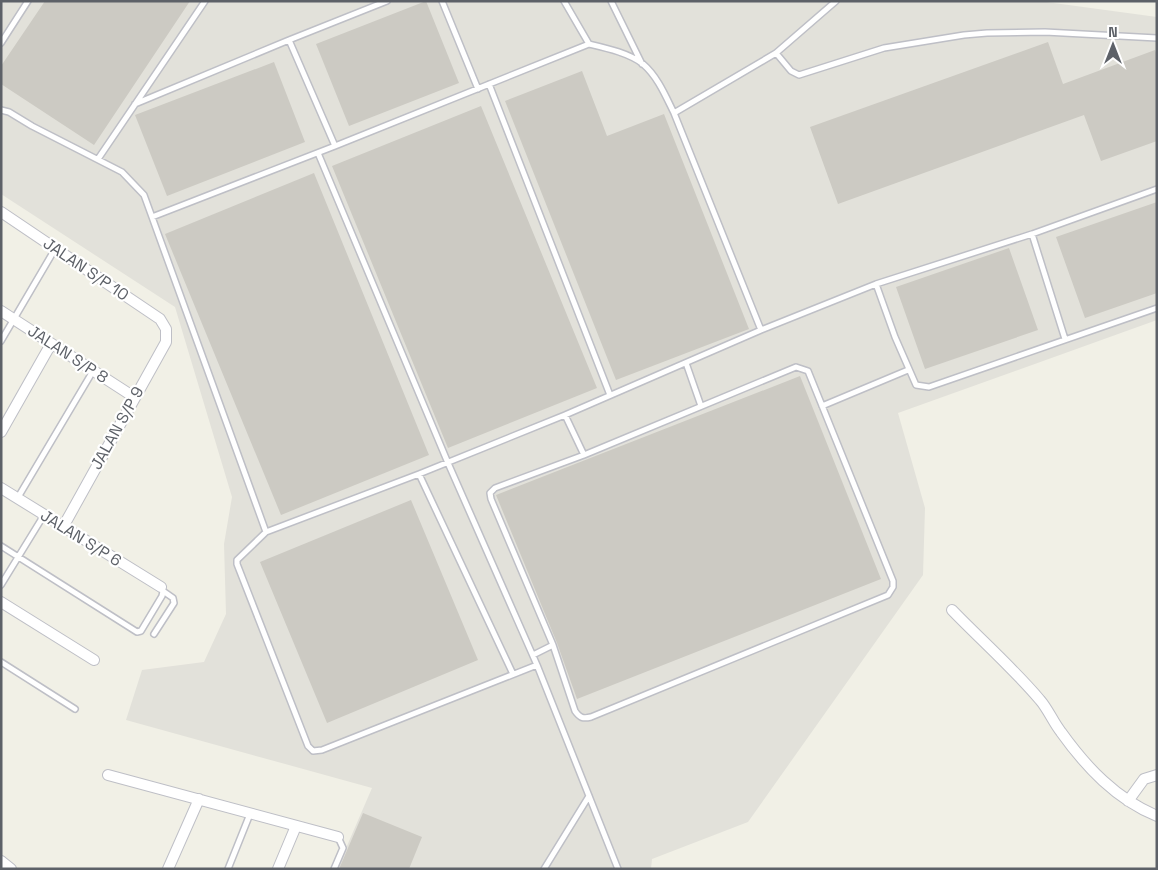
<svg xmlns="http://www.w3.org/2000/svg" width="1158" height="870" font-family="'Space Grotesk',sans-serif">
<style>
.industrial{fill:#e2e1da}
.building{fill:#cccac3}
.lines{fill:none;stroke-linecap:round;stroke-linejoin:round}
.service-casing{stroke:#bebfc6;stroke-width:8}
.minor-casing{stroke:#bebfc6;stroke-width:12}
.service{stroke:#fff;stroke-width:5}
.minor{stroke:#fff;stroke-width:10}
.labels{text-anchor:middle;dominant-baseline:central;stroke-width:4.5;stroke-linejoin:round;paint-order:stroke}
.street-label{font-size:16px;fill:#5d6168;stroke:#fff}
</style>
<rect width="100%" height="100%" fill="#f1f0e6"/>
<path class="industrial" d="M1,1h1038l118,16v303l-259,93 27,95 -2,67 -175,247 -96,37 -1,10h-314l35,-81 -246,-68 16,-50 62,-8 22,-48 -2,-70 8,-47 -57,-190 -174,-113z"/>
<path class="building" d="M45,1h145l-96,144 -93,-61v-18z
M426,1l33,82 -110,43 -33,-82z
M1048,42l15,42 92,-34 2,5v86l-56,20 -17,-46 -246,89 -28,-77z
M274,62l31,80 -138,54 -32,-81z
M582,71l25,65 57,-22 85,215 -133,51 -111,-279z
M481,106l116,282 -149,60 -116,-282z
M314,173l115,282 -148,60 -116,-281z
M1157,202v91l-72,25 -29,-81z
M1009,248l29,82 -113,39 -29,-82z
M800,376l81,203 -304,120 -20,-56 -61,-148z
M411,500l67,160 -151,63 -67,-161z
M363,813l59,24 -13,32h-70z"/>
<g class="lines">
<defs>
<path id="service" d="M442,1l36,88
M564,1l25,43
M611,1l31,63
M1,43l27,-42
M776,53l15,18 8,4 85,-27 80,-13 23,-2 58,-1 112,6
M489,84l121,311
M135,104l154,-64
M1,110l8,2 23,14 90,46 22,23 8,22 183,-71 254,-102c17,4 40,9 54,20 15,13 23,33 31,49l87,217
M674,113l102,-60 60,-52
M335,146l-46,-106 98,-39
M318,153l130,310 89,202 81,204
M98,159l107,-158
M152,217l114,315
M1032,234l33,105
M876,284l19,53 21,48 13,2 228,-79
M1,341l54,-92
M686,363l15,43
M796,367l12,4 85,210v6l-5,8 -297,122c-8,2 -11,1 -16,-6l-22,-66 -62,-146 -1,-6 5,-5 89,-33z
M822,406l86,-36
M565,415l19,40
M419,474l94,200
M17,499l76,-128
M1,546l136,86 4,-1 21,-35 1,-5 -2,-4
M1,585l43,-70
M154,634l20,-31 -1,-5 -10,-7
M533,655l20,-10
M1,662l74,47
M537,665l-215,85 -9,1 -5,-5 -71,-182v-4l29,-28 153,-58 146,-59 196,-85 115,-46 156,-50 125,-45
M228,869l22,-55
M334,869l9,-21 -5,-11
M544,869l45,-73"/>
<path id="minor" d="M1,212l159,107 6,10v13l-103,185
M1,311l133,86
M1,432l50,-88
M1,488l160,99
M1,602l93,58
M952,610c29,30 61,58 88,90 8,9 13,22 21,32 25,35 55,67 96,84
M108,775l230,62
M1128,801l16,-22 13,-4
M1,861l10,8
M168,869l31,-70
M278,869l18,-43"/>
</defs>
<use href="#service" class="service-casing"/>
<use href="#minor" class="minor-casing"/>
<use href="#service" class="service"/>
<use href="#minor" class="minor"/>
</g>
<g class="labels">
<g class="street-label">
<text transform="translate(86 269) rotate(34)">JALAN S/P 10</text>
<text transform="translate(68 354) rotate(33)">JALAN S/P 8</text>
<text transform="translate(117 428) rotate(-61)">JALAN S/P 9</text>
<text transform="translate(81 538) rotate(32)">JALAN S/P 6</text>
</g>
</g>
<rect width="1158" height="870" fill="none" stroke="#5d6168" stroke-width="5"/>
<g transform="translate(1113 45)" stroke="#ffffff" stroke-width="4" paint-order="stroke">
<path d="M0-4L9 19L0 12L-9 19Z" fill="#5d6168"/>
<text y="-8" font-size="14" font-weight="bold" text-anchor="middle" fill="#5d6168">N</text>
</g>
</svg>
